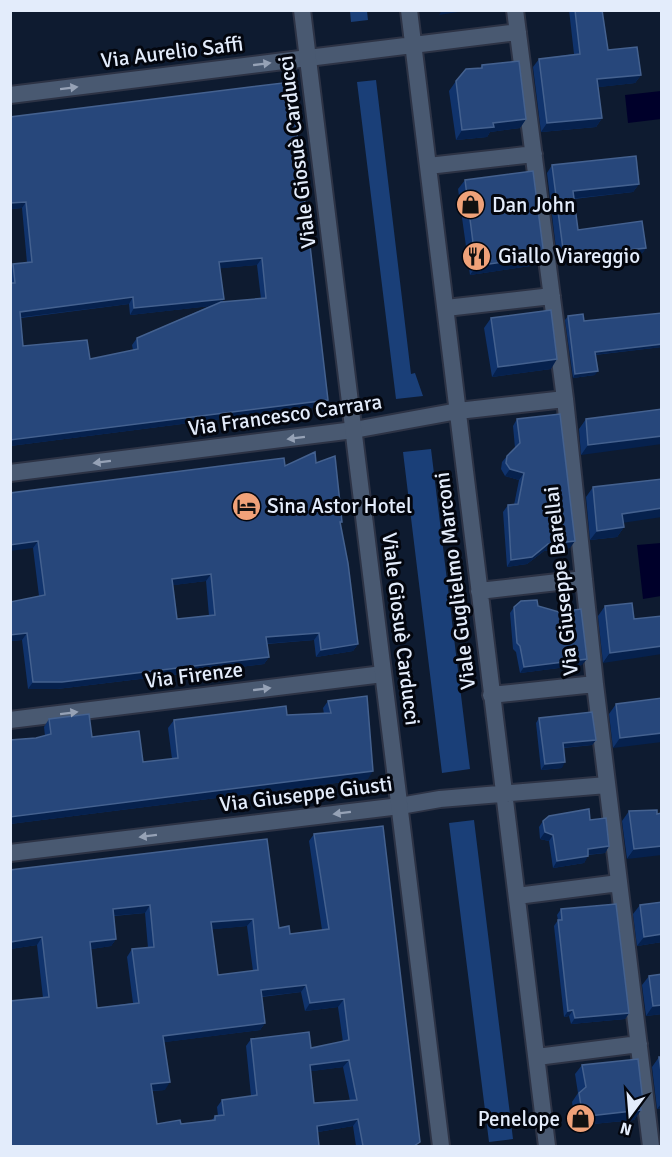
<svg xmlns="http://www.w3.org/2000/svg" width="672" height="1157" font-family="Signika,sans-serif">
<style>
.green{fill:#1a3f78}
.water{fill:#00002a}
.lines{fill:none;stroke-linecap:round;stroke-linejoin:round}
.pedestrian-casing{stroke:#2d3345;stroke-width:20}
.minor-casing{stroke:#2d3345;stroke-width:20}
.tertiary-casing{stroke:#2d3345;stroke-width:20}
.pedestrian{stroke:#495971;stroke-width:16}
.minor{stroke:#495971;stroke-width:16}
.tertiary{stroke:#495971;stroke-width:16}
.wall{fill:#10336c;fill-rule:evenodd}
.shaded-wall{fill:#06214d}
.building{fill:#27477b;stroke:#44618f;stroke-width:1.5;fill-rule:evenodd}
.oneway{fill:#96a2b6}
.labels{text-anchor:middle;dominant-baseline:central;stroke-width:6;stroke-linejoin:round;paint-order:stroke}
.street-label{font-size:21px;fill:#e3ecfb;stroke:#03060e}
.poi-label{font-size:21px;fill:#e3ecfb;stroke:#03060e;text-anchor:start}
</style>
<rect width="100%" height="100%" fill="#0e1b30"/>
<path class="green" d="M350,11h17l1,9 -17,2z
M376,80l35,294 4,-1 8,23 -27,3 -39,-317z
M431,449l39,320 -28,4 -39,-321z
M474,820l39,319 -24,3 -40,-319z"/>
<path class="water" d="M661,91v28l-33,4 -3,-28z
M661,543v53l-18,3 -6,-54z"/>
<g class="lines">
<defs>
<path id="pedestrian" d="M409,10l138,1136
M515,10l50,389 30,285 56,462
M308,58l210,-26
M428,166l106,-12
M446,308l106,-12
M354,430l104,-19 107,-12
M479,591l105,-12
M491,695l104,-11
M400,806l40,-7 167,-14
M517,896l102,-13
M537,1057l102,-13"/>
<path id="minor" d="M10,95l298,-37
M10,473l344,-43
M10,720l373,-46
M10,853l390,-47"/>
<path id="tertiary" d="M302,10l139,1136"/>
</defs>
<use href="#pedestrian" class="pedestrian-casing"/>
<use href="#minor" class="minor-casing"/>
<use href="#tertiary" class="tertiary-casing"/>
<use href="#pedestrian" class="pedestrian"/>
<use href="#minor" class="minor"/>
<use href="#tertiary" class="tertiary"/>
</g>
<path class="wall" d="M569,10h33l6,40 33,25 -6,8 -37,4 4,31 -6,9 -55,5 -8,-65 6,-8 35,-5z
M482,65l44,54 -6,9 -30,4 -3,5 -31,3 -7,-49 7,-10 24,-13z
M291,82l37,318 -5,6 -313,40v-179l3,-3 14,-1 -5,-55 -12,1v-92zM257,265l4,34 -39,3 2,-3 -4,-31zM129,304l1,11 80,-9 -73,32 -5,7 1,5 -43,9 -67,-13 -2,-28z
M552,165l87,19 -6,8 -59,7 4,31 68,18 -6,8 -82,9 -11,-92z
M465,180l79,76 -7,9 -67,10 -12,-86z
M662,313v34l-67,8v20l-22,3 -8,-58 3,-4 16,5z
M491,318l60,51 -59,8 -8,-49z
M662,409l-81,46 -2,-26 7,-10z
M517,419l53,129 -26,3 -17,13 -20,3 -4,-55 5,-7h6l5,-25 -14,-4 -4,-7 1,-7 5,-6 8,-8 -2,-22z
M316,463l26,59 -2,2 18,120 -5,7 -37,6 -2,-17 -47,4 2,13 -5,7 -207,25h-29l-6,-49 -12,1v-39l29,-6 -6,-48 -23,-55zM206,581l3,35 -32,3 -4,-34z
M593,487l30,36 1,4 -7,10 -27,3 -4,-43z
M538,606l44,59 -62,8 -4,-21 -3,-3 -3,-36 4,-6z
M605,606l29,13 -31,44 -5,-47z
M662,698l-49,50 -4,-34 7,-10z
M328,701l40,78 -358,45v-84l26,-2 9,-2 -1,-9 5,-8 43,18 51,25 29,-3 -4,-31 6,-8 150,-6 -1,-6z
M539,718l57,22 -4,5 -28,3 -2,20 -21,2 -5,-47z
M629,811l28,3 5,-1 -35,46 -5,-38z
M543,821l66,25 -4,7 -17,2 -4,8 -31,5 -4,-27 -9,-2 -1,-12z
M314,834l103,312h-61l-3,-20 -35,6 -308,14 33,-148 -6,-53 -27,4 257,-110 12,89 11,6 32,-4 -13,-89zM145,913l3,35 -16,1 -5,8 6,46 -36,5 -6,-59 20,-3 5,-7 -2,-23zM247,926l6,45 -35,4 -6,-46zM301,992l4,19 33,-4 5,35 -32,6 -60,-9 -5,7 5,50 -29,4 -5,7 1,9h-3l-3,4 -31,4h-24l-5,-33 13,-1 -1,-48 96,-12 5,-7 -3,-26zM343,1067l7,34 -36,2 -3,-32z
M662,902v40l-25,4 -4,-32 7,-9z
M561,909l68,104 -4,6 -54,5 -2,-8 -5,1 -10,-91 4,-6 -1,-5z
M649,976l13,38 -16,2 -4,-31z
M659,1057h3v51l-5,1 -5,-42z
M582,1065l59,40v5l-7,10 -52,5 -7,-4 -3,-19 6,-9 -3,-19z"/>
<path class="shaded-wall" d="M442,10h29l-32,5z
M641,75l-6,8 -44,5 6,-9z
M602,118l-6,9 -55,5 6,-9z
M526,119l-6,9 -30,4 -3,5 -31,3 6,-10 31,-7z
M639,184l-6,8 -65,7 5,-8z
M26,202l-4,6 -12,1v-6z
M646,248l-6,8 -82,9 6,-8z
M544,256l-7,9 -67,10 6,-9z
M262,258l-5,7 -43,4 5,-7z
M133,297l-4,7 -114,14 5,-6z
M224,299l-4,6 -90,10 4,-7z
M662,344v3l-70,8 3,-3z
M557,359l-6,10 -59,8 6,-10z
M598,371l-3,4 -22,3 2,-4z
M328,400l-5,6 -313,40v-6z
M662,436v8l-81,11 7,-10z
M510,469l14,4 -5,7 -14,-4z
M662,508v9l-47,7 7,-10z
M624,527l-7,10 -27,3 7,-9z
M38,541l-5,7 -23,3v-6z
M575,541l-5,7 -26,3 -17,13 -20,3 4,-7 37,-16z
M211,574l-5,7 -39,5 5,-7z
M27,633l-5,7 -12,1v-6z
M319,633l-5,7 -53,4 5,-7z
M358,644l-5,7 -37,6 5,-7z
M662,646v8l-59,9 7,-10z
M269,657l-5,7 -207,25h-29l5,-7z
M587,659l-5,6 -62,8 4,-6z
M662,733v9l-49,6 7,-10z
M596,740l-4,5 -33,3 4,-5z
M565,762l-3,6 -21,2 4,-6z
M373,771l-5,8 -358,45v-7z
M545,832l8,3 -4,6 -9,-2z
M609,846l-4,7 -22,2 5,-6z
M662,846v9l-35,4 7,-10z
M588,856l-4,7 -31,5 4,-7z
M150,905l-5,8 -37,3 5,-7z
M253,919l-6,7 -41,4 5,-8z
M662,934v8l-25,4 7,-9z
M42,937l-5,8 -27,4v-7z
M116,939l-5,7 -26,4 5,-8z
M306,985l-5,7 -45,5 5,-7z
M344,999l-6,8 -33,4 5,-8z
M662,1005v9l-16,2 7,-10z
M573,1010l-4,6 -5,1 4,-6z
M629,1013l-4,6 -54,5 4,-6z
M265,1023l-5,7 -102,13 5,-7z
M349,1060l-6,7 -38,5 5,-7z
M170,1082l-5,8 -19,1 5,-7z
M640,1102h3l-6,8h4l-7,10 -52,5 7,-9z
M662,1103v5l-5,1z
M358,1119l-5,7 -41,7 5,-7z"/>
<path class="building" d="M575,10h27l6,40 29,-3 4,28 -44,4 5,39 -55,5 -8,-64 41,-5z
M519,61l7,58 -33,4 1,4 -32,3 -6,-49 10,-12 16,-1v-3z
M291,82l37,318 -318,40v-157h5l-2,-19 19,-2 -6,-60 -16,1v-86zM262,258l4,40 -45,4 -84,36 1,11 -48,10 -3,-19 -64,6 -3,-34 113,-15 1,11 90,-9 -5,-37z
M636,156l3,28 -66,7 5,39 64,-9 4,27 -82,9 -12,-92z
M533,171l11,85 -68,10 -11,-86z
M551,310l6,49 -59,8 -7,-49z
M662,313v31l-67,8 3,19 -23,3 -7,-58 15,-2 1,7z
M662,409v27l-74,9 -2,-26z
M560,414l15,127 -27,3 -16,13 -21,3 -3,-55 10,-1 6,-31 -14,-4 -4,-6 1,-7 13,-13 -3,-24z
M315,452l1,11 19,-7 7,66h-2l8,41 10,81 -37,6 -2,-17 -53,4 3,20 -207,25h-29l-6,-49 -17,2v-33l35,-7 -7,-54 -28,4v-52l274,-35 1,8zM211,574l4,41 -38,4 -5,-40z
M662,479v29l-40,6 2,13 -27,4 -4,-44z
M537,600l1,6 21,6 22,-3 6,50 -63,8 -4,-21 -3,-3 -3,-36 7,-6z
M632,603l2,16 28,-3v30l-52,7 -5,-47z
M367,696l6,75 -363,46v-77l26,-2 15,-4 -2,-15 40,-5 3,23 47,-6 4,31 35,-4 -4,-38 112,-14 1,9 44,-2 -3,-12z
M662,698v35l-42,5 -4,-34z
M592,712l4,28 -33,3 2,19 -20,2 -6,-46z
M589,809l1,11 16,-2 3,28 -21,3v7l-31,5 -4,-26 -8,-3 -2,-11 6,-5z
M657,810v4l5,-1v33l-28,3 -5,-38z
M383,826l37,316 -6,4h-51l-5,-27 -41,7 2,20h-309v-145l39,-4 -7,-60 -32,5v-72l257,-31 12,89 10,-2 1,8 39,-5 -15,-95zM150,905l4,42 -22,2 7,54 -42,5 -7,-66 26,-3 -3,-30zM253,919l5,51 -40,5 -7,-53zM306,985l4,18 34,-4 5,41 -38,8 -2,-16 -58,7 6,56 -35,5 2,15 -9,1v4l-34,4 -1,-4 -23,4 -6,-40 19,-2 -7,-46 102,-13 -4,-33zM349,1060l8,40 -43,3 -4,-38z
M662,902v32l-18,3 -4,-32z
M616,904l13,109 -54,5 -2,-8 -5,1 -10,-91h4l-1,-11z
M662,974v31l-9,1 -4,-30z
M659,1057h3v22z
M638,1059l5,43h-3l1,8 -52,6 -7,-4 -3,-19 7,-6 -4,-22z"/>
<defs><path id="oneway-solid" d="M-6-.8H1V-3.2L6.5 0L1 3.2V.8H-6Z" transform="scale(1.5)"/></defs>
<g class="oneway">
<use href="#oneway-solid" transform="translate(262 64) rotate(-7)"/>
<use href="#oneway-solid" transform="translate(69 88) rotate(-7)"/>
<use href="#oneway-solid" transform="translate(296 438) rotate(173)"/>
<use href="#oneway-solid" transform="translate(102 462) rotate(173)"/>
<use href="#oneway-solid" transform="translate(262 689) rotate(-7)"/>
<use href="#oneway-solid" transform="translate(69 713) rotate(-7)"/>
<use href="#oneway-solid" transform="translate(342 813) rotate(173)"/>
<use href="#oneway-solid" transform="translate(148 836) rotate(173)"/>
</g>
<defs>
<symbol id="shop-disc" viewBox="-11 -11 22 22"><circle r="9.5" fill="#f0a279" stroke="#03060e"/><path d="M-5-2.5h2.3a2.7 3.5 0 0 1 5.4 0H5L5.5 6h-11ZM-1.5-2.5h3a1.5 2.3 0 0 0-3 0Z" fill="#111"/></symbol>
<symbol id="restaurant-disc" viewBox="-11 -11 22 22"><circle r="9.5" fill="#f0a279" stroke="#03060e"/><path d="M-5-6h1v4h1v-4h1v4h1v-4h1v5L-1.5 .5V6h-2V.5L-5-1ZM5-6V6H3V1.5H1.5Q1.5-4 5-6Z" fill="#111"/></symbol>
<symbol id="hotel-disc" viewBox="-11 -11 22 22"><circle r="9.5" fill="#f0a279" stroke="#03060e"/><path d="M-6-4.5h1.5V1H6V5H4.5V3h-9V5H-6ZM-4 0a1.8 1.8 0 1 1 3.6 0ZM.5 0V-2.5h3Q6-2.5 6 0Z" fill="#111"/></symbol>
</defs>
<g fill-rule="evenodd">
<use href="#shop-disc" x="454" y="188" width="33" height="33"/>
<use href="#restaurant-disc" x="460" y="240" width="33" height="33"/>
<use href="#hotel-disc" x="230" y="490" width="33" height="33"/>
<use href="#shop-disc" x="564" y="1102" width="33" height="33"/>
</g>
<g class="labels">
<g class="street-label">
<text transform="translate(172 52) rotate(-7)">Via Aurelio Saffi</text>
<text transform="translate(297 152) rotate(-97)">Viale Giosuè Carducci</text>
<text transform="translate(285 415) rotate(-8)">Via Francesco Carrara</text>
<text transform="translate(455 581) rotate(-97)">Viale Guglielmo Marconi</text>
<text transform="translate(561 581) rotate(-96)">Via Giuseppe Barellai</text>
<text transform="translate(401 629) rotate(83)">Viale Giosuè Carducci</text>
<text transform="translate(194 675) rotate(-7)">Via Firenze</text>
<text transform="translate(306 794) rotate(-7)">Via Giuseppe Giusti</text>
</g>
<g class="poi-label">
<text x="492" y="205">Dan John</text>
<text x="498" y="256">Giallo Viareggio</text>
<text x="267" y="506">Sina Astor Hotel</text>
<text x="560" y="1119" text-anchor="end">Penelope</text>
</g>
</g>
<rect width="672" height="1157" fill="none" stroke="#e3ecfb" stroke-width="24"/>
<g transform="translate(630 1115) rotate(196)" stroke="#03060e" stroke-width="4.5" paint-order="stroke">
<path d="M0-4.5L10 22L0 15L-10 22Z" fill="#e3ecfb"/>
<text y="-9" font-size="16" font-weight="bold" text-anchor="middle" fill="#e3ecfb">N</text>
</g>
</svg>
